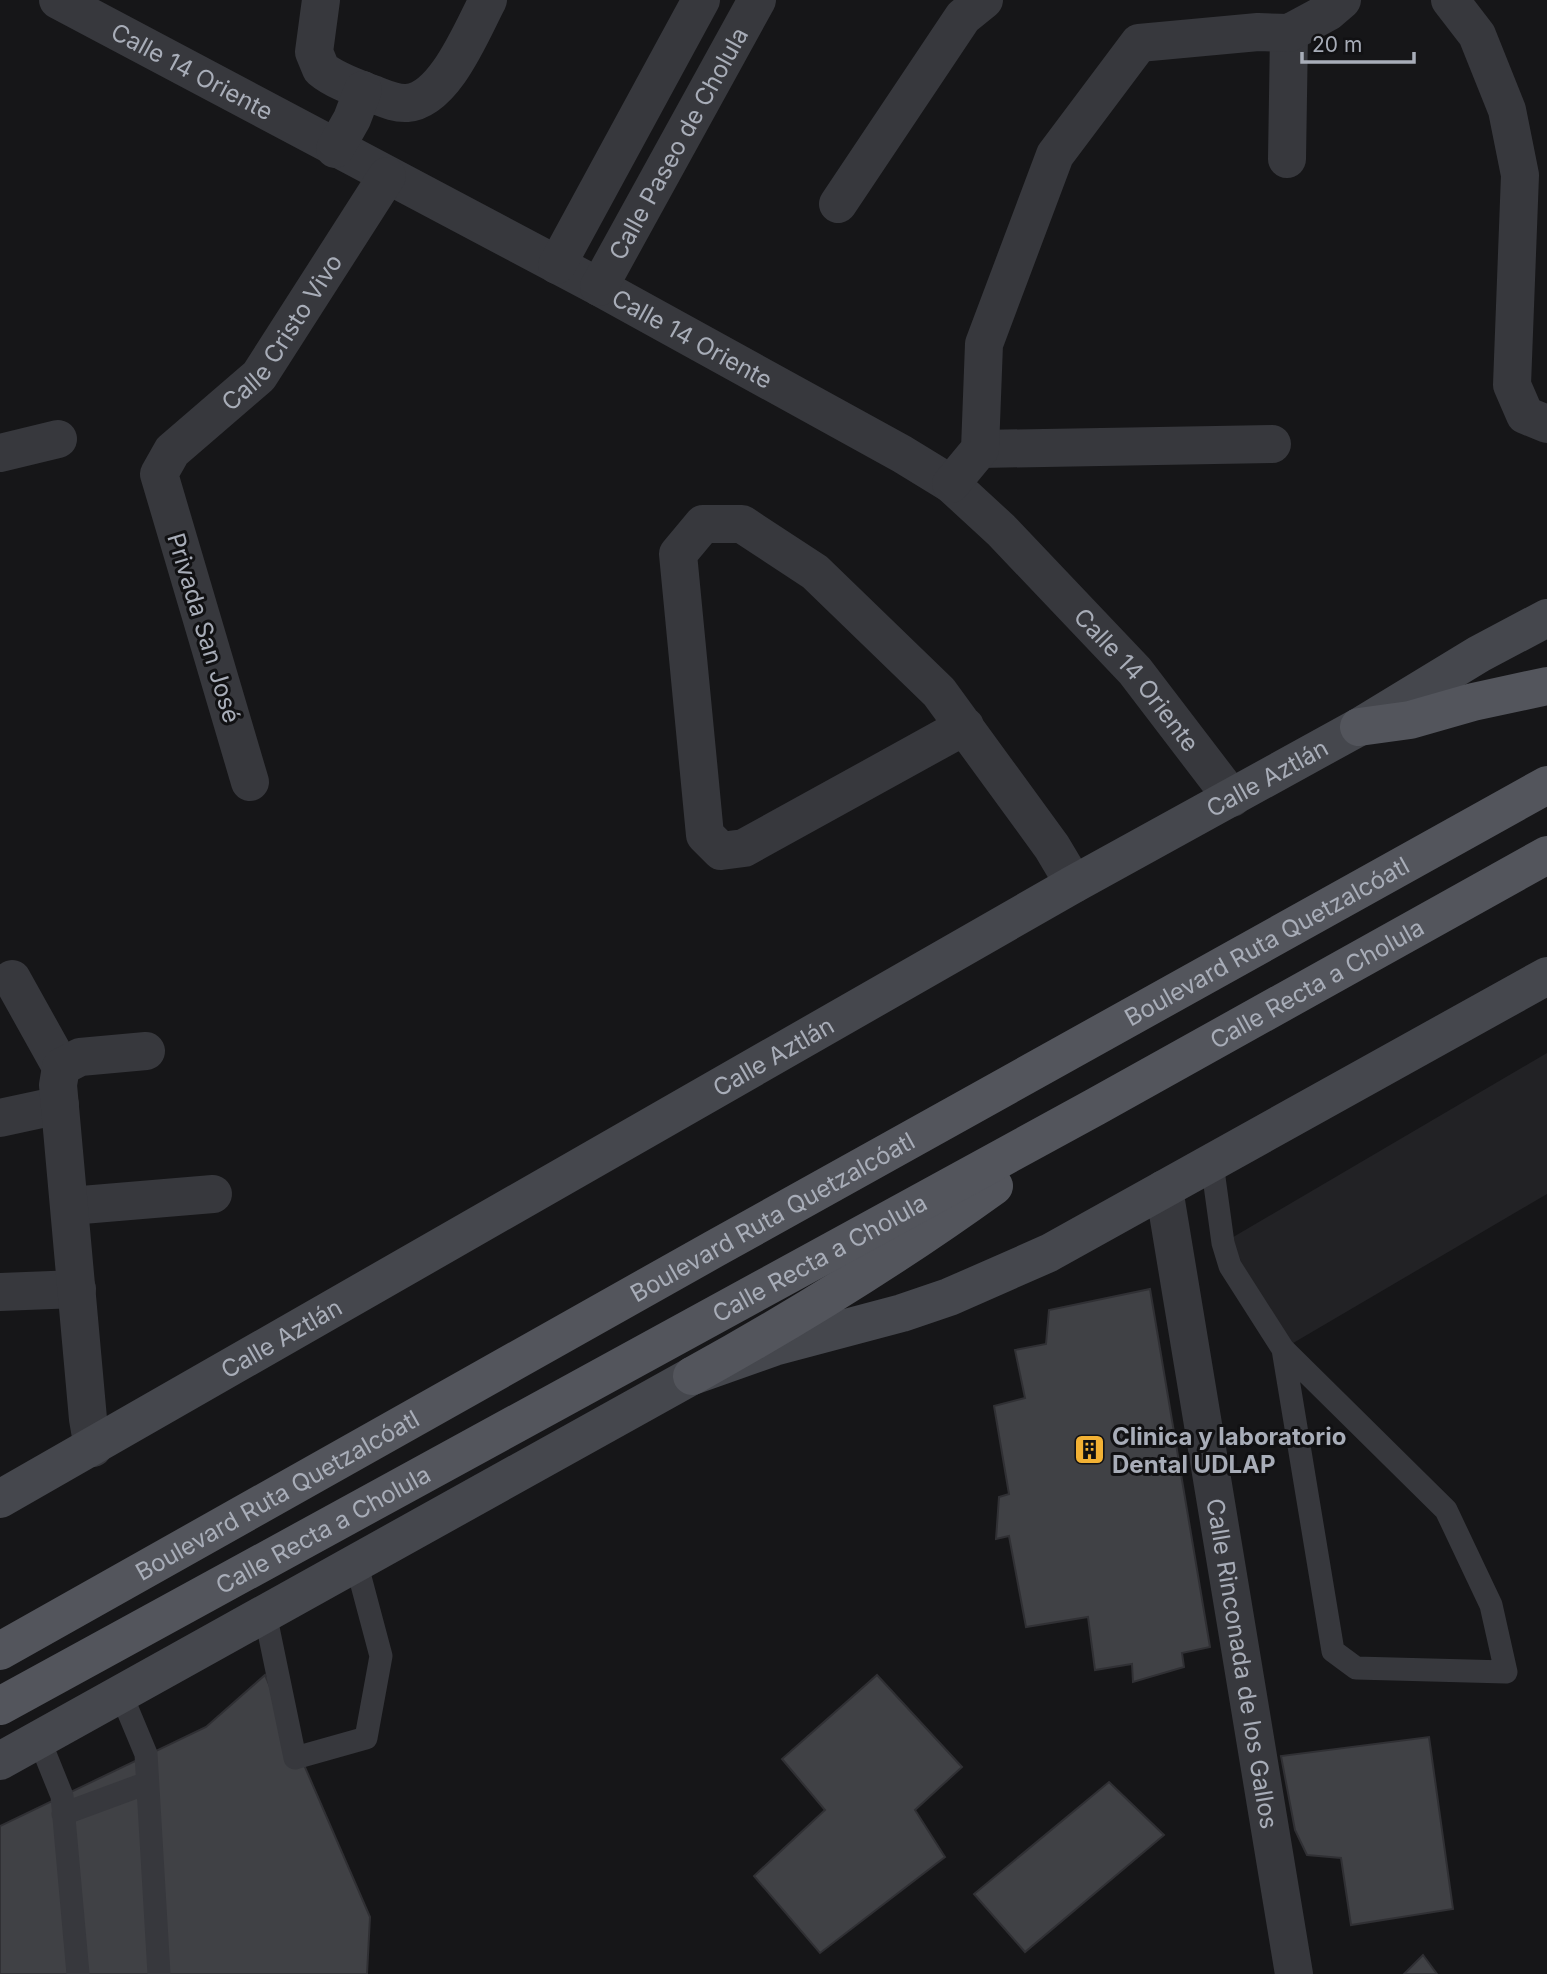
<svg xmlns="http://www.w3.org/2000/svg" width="1547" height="1974" font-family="Inter,sans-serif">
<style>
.built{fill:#222225}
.building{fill:#404145;stroke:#303034;stroke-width:2}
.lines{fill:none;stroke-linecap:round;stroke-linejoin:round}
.lane{stroke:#37383d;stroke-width:23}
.street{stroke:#37383d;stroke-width:38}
.secondary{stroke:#45474d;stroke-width:38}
.primary{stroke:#53555c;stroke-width:38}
.labels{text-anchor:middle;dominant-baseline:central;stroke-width:6;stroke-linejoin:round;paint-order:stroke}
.street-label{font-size:24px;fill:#a8adb8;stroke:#111113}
.poi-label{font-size:24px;font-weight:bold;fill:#a8adb8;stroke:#111113;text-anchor:start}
</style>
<rect width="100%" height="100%" fill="#161618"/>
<path class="built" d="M1547,1053v141l-264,155 -60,-106z"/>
<path class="building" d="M1150,1289l60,358 -28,6 2,14 -51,15 -1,-18 -37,6 -7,-53 -62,10 -17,-91 -13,3 3,-42 10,-3 -15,-88 31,-8 -10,-48 31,-6 3,-34z
M265,1675l105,242 -3,57h-367v-148l206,-99z
M877,1675l85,92 -47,43 30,47 -125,96 -66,-77 71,-66 -43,-51z
M1429,1737l24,172 -102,16 -10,-67 -34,-3 -12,-25 -14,-74z
M1109,1782l55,53 -139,117 -51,-58z
M1423,1955l14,19h-33z"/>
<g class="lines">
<path class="lane" d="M1212,1163l11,80 7,23 53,83 163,161 45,95 15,67 -150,-4 -23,-17 -50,-302
M265,1613l30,145 71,-20 15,-82 -25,-94
M121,1694l25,60 13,220
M39,1739l23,57 16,178
M63,1814l84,-31"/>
<g class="street">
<path id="s1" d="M58,0l541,287 303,167 49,30 50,46 134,141 97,127"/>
<path d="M321,0l-7,52 7,17c13,11 33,18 49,24 12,4 24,11 37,10 38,-3 65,-73 81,-103"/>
<path d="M1450,0l27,35 30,75 13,65 -8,210 13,30 22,9"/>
<path d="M335,149l17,-30 11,-29"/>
<path d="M1287,159l2,-126"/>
<path d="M838,204l125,-187 21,-17"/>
<path d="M557,265l144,-265"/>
<path id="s2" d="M599,287l158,-287"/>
<path d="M980,449l292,-5"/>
<path d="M0,453l58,-14"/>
<path d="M951,484l29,-35 4,-105 71,-189 84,-112 119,-11 31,1 39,-21 14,-12"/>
<path d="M965,726l-221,122 -23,3 -16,-16 -27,-281 25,-30h39l73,48 124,120 113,155 22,37"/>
<path id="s3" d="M250,782l-91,-308 13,-23 87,-75 128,-200"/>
<path d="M12,979l49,88"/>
<path d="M0,1118l60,-13"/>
<path id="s4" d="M1164,1189l130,785"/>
<path d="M70,1206l143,-12"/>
<path d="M0,1292l77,-3"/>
<path d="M93,1448l-5,-29 -30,-334 3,-18 19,-10 66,-6"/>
</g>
<g class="secondary">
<path id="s5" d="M0,1499l1074,-615 285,-157 120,-73 68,-36"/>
<path d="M0,1761l692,-385 82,-29 128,-34 47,-16 100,-44 498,-277"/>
</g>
<g class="primary">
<path d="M1359,727l51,-7 63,-18 74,-16"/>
<path d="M692,1376c105,-58 205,-120 302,-190"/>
<path id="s6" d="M0,1651l714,-402 833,-464"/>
<path id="s7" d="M0,1706l1095,-599 452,-252"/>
</g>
</g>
<defs>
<symbol id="building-square" viewBox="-11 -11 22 22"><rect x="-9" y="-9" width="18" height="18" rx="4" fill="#f2b134" stroke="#111113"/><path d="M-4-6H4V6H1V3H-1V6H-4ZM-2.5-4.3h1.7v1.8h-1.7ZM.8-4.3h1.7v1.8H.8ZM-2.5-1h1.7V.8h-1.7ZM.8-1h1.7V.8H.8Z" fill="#111"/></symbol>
</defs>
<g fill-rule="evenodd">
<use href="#building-square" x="1072" y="1432" width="35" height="35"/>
</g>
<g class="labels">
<g class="street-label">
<text stroke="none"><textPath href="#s1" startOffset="152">Calle 14 Oriente</textPath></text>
<text stroke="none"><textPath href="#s2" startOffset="164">Calle Paseo de Cholula</textPath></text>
<text stroke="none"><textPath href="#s3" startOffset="511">Calle Cristo Vivo</textPath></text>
<text stroke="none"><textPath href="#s1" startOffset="719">Calle 14 Oriente</textPath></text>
<text transform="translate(204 628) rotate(73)">Privada San José</text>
<text stroke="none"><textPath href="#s1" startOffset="1286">Calle 14 Oriente</textPath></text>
<text stroke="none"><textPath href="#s5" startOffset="1458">Calle Aztlán</textPath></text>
<text stroke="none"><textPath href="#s6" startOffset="1452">Boulevard Ruta Quetzalcóatl</textPath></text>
<text stroke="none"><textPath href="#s7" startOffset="1502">Calle Recta a Cholula</textPath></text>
<text stroke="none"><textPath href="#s5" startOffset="891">Calle Aztlán</textPath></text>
<text stroke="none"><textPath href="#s6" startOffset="886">Boulevard Ruta Quetzalcóatl</textPath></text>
<text stroke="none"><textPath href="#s7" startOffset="934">Calle Recta a Cholula</textPath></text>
<text stroke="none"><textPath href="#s5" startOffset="324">Calle Aztlán</textPath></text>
<text stroke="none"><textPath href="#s6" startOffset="318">Boulevard Ruta Quetzalcóatl</textPath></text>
<text stroke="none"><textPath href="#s7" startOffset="368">Calle Recta a Cholula</textPath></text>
<text stroke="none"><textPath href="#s4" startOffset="481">Calle Rinconada de los Gallos</textPath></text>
</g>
<g class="poi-label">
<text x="1112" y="1436">Clinica y laboratorio<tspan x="1112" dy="28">Dental UDLAP</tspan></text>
</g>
</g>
<path d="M1302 52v10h112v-10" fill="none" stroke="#a8adb8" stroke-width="3.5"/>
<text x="1312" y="52" font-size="21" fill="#a8adb8" stroke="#111113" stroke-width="5" paint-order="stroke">20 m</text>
</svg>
